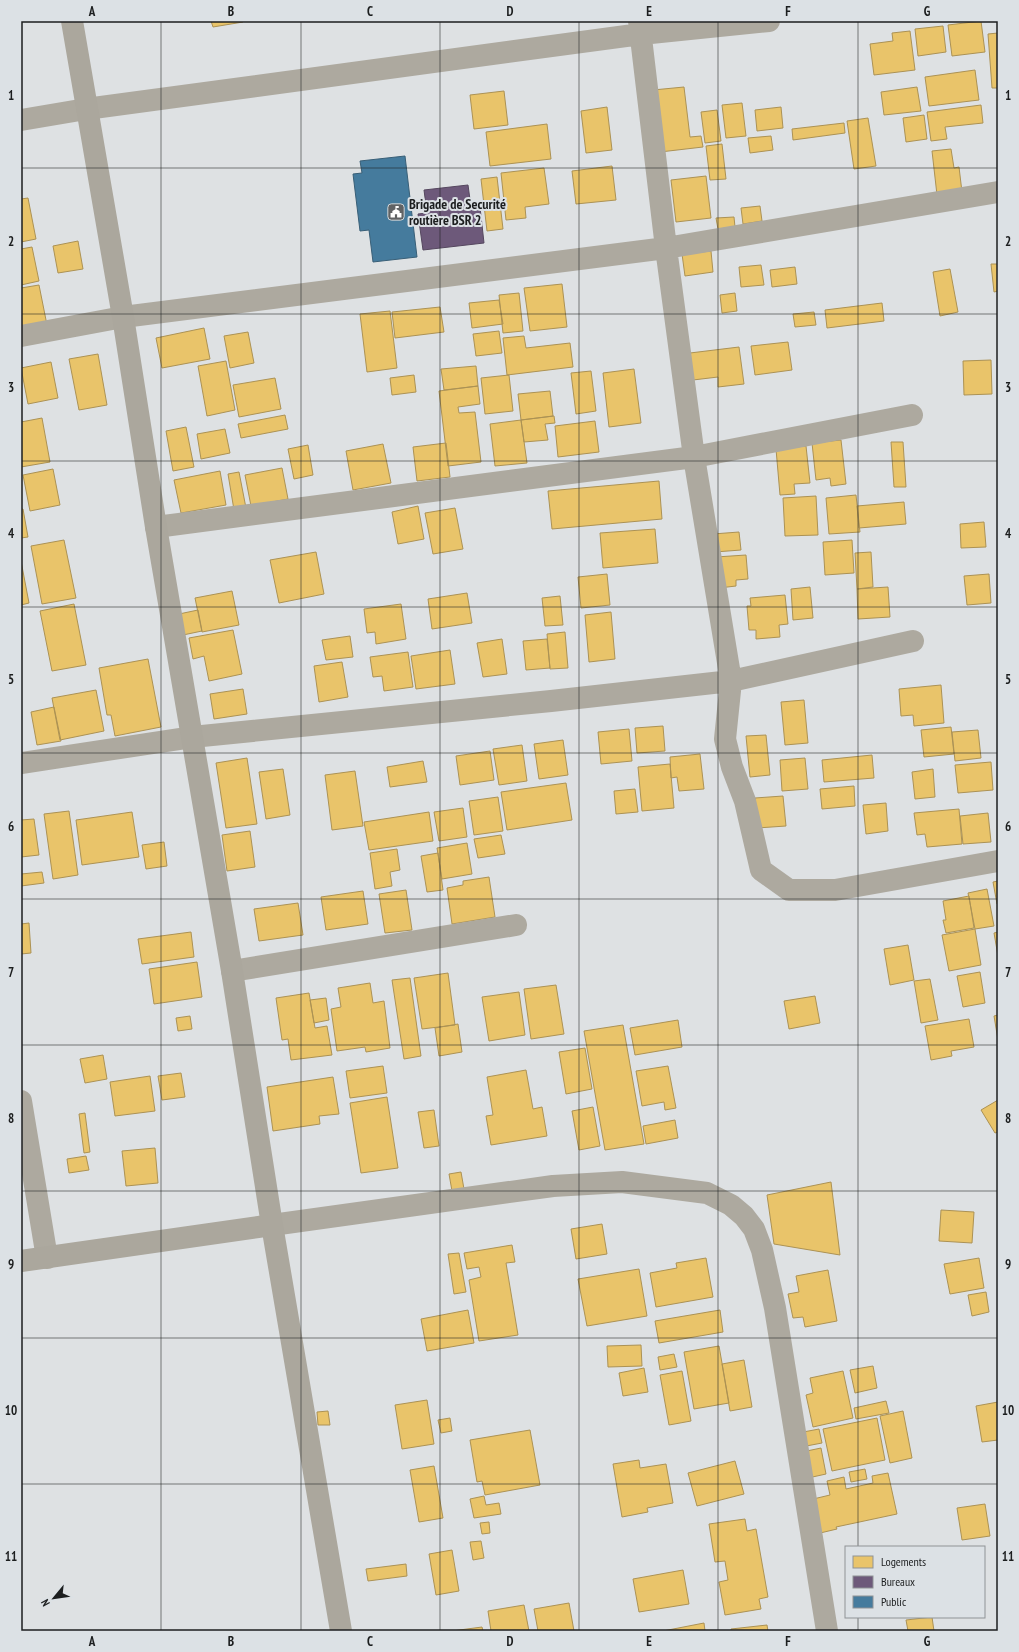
<svg xmlns="http://www.w3.org/2000/svg" width="1019" height="1652" font-family="'PT Sans Narrow',sans-serif">
<style>
.homes{fill:#e9c46a;stroke:#ac9254}
.offices{fill:#6d597a;stroke:#55475f}
.public{fill:#457b9d;stroke:#395f77}
.lines{fill:none;stroke-linecap:round;stroke-linejoin:round}
.street{stroke:#ada99f;stroke-width:22}
.secondary{stroke:#aba79d;stroke-width:22}
.grid{fill:none;stroke:#1c1e1f;stroke-width:1;stroke-opacity:0.55}
.labels{text-anchor:middle;dominant-baseline:central;stroke-width:4;stroke-linejoin:round;paint-order:stroke}
.poi-label{font-size:14px;font-weight:bold;fill:#1c1e1f;stroke:#dce1e5;text-anchor:start}
.neatline{fill:none;stroke:#1c1e1f;stroke-width:1.5}
.grid-label{font-size:13px;text-anchor:middle;font-weight:bold;fill:#1c1e1f}
</style>
<rect width="100%" height="100%" fill="#dee1e3"/>
<path class="homes" d="M211,21h32v1l-30,5z
M981,21l4,31 -33,4 -4,-31z
M943,26l3,26 -28,4 -3,-27z
M910,31l5,39 -41,5 -4,-31 23,-3 -1,-8z
M998,33v55h-6l-4,-54z
M975,70l4,30 -50,6 -4,-29z
M684,87l6,50 11,-1 2,11 -43,5 -7,-62z
M917,87l4,24 -37,4 -3,-23z
M504,91l4,34 -34,4 -4,-34z
M742,103l4,33 -20,2 -4,-33z
M981,105l2,18 -38,4 2,12 -16,2 -4,-29z
M607,107l5,43 -26,3 -5,-42z
M781,107l2,21 -26,3 -2,-21z
M717,110l4,31 -16,2 -4,-31z
M924,115l3,24 -21,3 -3,-24z
M868,118l8,48 -22,3 -7,-48z
M844,123l1,10 -52,7 -1,-11z
M547,124l4,35 -61,7 -4,-34z
M771,136l2,14 -23,3 -2,-15z
M722,144l4,35 -16,1 -4,-34z
M951,149l3,19 5,-1 3,25 -25,3 -5,-44z
M612,166l4,34 -40,4 -4,-33z
M544,168l5,36 -24,3 1,11 -20,2 -5,-47z
M706,176l5,42 -35,4 -5,-42z
M497,177l6,52 -16,2 -6,-52z
M28,198l8,41 -15,3v-43z
M760,206l2,15 -19,3 -2,-16z
M734,217l1,10 -17,2 -2,-11z
M78,241l5,28 -25,4 -5,-27z
M32,247l7,34 -18,4v-36z
M711,251l2,21 -28,4 -3,-22z
M991,264h7v27l-4,1z
M761,265l3,20 -23,2 -2,-20z
M795,267l2,17 -25,3 -2,-17z
M950,269l8,43 -18,4 -7,-44z
M562,284l5,43 -37,4 -6,-43z
M39,285l8,40 -26,5v-42z
M519,293l4,38 -20,2 -4,-38z
M735,293l2,18 -15,2 -2,-18z
M499,300l4,24 -31,4 -3,-25z
M882,303l2,18 -57,7 -2,-18z
M440,307l4,25 -49,6 -3,-26z
M390,311l7,57 -30,4 -7,-58z
M814,312l2,13 -21,2 -2,-13z
M204,328l6,31 -48,9 -6,-30z
M499,331l3,22 -26,3 -3,-22z
M248,332l6,31 -24,5 -6,-32z
M524,336l2,12 44,-5 3,24 -66,8 -4,-37z
M788,342l4,28 -37,5 -4,-29z
M739,347l5,37 -26,3v-10l-25,3 -3,-27z
M98,354l9,51 -28,5 -10,-51z
M991,360l1,34 -28,1 -1,-34z
M226,361l9,49 -28,6 -9,-50z
M51,362l7,36 -30,6 -7,-36z
M476,366l2,20 -34,4 -3,-21z
M634,369l7,54 -32,4 -6,-54z
M591,371l5,40 -20,3 -5,-41z
M414,375l2,17 -24,3 -2,-17z
M509,375l4,36 -28,3 -4,-36z
M275,378l6,31 -42,8 -6,-32z
M478,386l2,18 -22,3 1,6 16,-1 6,50 -33,4 -9,-75z
M550,391l3,25 -32,4 -3,-26z
M285,415l3,14 -47,9 -3,-14z
M554,416l1,7 -10,1 3,16 -24,2 -3,-22z
M42,418l8,44 -29,5v-45z
M521,420l6,43 -32,3 -5,-42z
M595,421l4,31 -41,5 -3,-31z
M186,427l8,40 -21,4 -7,-40z
M225,429l5,24 -29,6 -4,-25z
M841,440l5,44 -15,2 -1,-8 -14,2 -4,-37z
M891,442h12l3,45h-12z
M446,443l4,34 -33,4 -4,-34z
M383,444l8,39 -38,7 -7,-39z
M308,445l5,30 -19,4 -6,-30z
M806,446l4,37 -16,1 1,10 -15,1 -4,-46z
M282,468l6,31 -37,7 -6,-31z
M53,469l7,36 -30,6 -7,-36z
M220,471l6,34 -45,8 -7,-33z
M239,472l7,36 -12,2 -6,-36z
M659,481l3,38 -110,10 -4,-38z
M856,495l4,37 -31,2 -3,-36z
M816,496l2,39 -33,1 -2,-38z
M904,502l2,22 -47,4 -2,-22z
M418,506l6,33 -26,5 -6,-32z
M455,508l8,41 -30,5 -8,-41z
M21,509h2l5,28 -7,1z
M984,522l2,25 -25,1 -1,-24z
M655,529l3,34 -55,5 -3,-35z
M739,532l2,18 -26,2 -2,-18z
M64,540l12,58 -34,6 -11,-58z
M852,540l2,33 -29,2 -2,-33z
M316,552l8,42 -45,9 -9,-43z
M871,552l2,35 -16,2 -2,-36z
M746,555l2,24 -12,1v6l-17,2 -3,-31z
M21,561l8,42 -8,2z
M607,574l3,31 -29,3 -3,-31z
M989,574l2,29 -24,2 -3,-29z
M810,587l3,31 -20,2 -2,-31z
M888,587l2,30 -32,2 -1,-30z
M232,591l7,34 -37,7 -7,-34z
M467,593l5,30 -40,6 -4,-30z
M785,595l3,29 -9,1 1,12 -24,2v-9h-7l-2,-24h4l-1,-8z
M560,596l3,29 -18,1 -3,-28z
M74,604l12,61 -34,6 -12,-60z
M401,604l5,35 -30,5 -1,-12 -8,1 -3,-24z
M198,610l4,21 -19,4 -4,-21z
M611,612l4,47 -26,3 -4,-47z
M233,630l9,44 -33,7 -5,-25 -11,3 -4,-21z
M565,632l3,36 -18,1 -3,-35z
M350,636l3,21 -27,3 -4,-20z
M502,639l5,35 -24,3 -6,-34z
M547,639l3,29 -24,2 -3,-29z
M450,650l5,34 -39,5 -5,-33z
M408,652l5,35 -29,4 -2,-15 -9,1 -3,-20z
M148,659l13,68 -46,9 -4,-21h-4l-8,-47z
M342,662l6,35 -29,5 -5,-36z
M941,685l3,38 -30,3 -1,-11 -12,1 -2,-27z
M243,689l4,25 -33,5 -4,-25z
M96,690l8,41 -44,9 -8,-42z
M804,700l4,43 -23,2 -4,-43z
M54,707l7,34 -24,4 -6,-33z
M663,726l2,25 -28,2 -2,-25z
M951,727l3,27 -30,3 -3,-27z
M629,729l3,32 -31,3 -3,-32z
M978,730l3,28 -26,3 -3,-29z
M766,735l4,40 -20,2 -4,-41z
M563,740l5,35 -29,4 -5,-35z
M522,745l5,36 -28,4 -6,-36z
M490,751l4,29 -34,5 -4,-29z
M700,754l4,35 -25,2 -2,-14 -6,1 -1,-21z
M872,755l2,23 -50,4 -2,-22z
M247,758l10,66 -31,4 -10,-65z
M805,758l3,31 -26,2 -2,-31z
M423,761l4,21 -37,5 -3,-20z
M991,762l2,28 -35,3 -3,-28z
M670,764l4,44 -32,3 -4,-44z
M283,769l7,46 -24,4 -7,-47z
M933,769l2,28 -20,2 -3,-27z
M355,771l8,55 -31,4 -7,-55z
M566,783l6,37 -65,10 -6,-38z
M854,786l1,20 -33,3 -2,-20z
M635,789l3,23 -22,2 -2,-23z
M783,796l3,30 -29,2 -2,-30z
M498,797l5,34 -29,4 -5,-34z
M886,803l2,28 -22,3 -3,-29z
M463,808l4,29 -28,4 -5,-29z
M959,809l3,35 -35,3 -2,-13 -8,1 -3,-22z
M69,811l9,64 -25,4 -9,-65z
M132,812l7,45 -57,8 -6,-45z
M429,812l4,29 -64,9 -5,-28z
M988,813l3,29 -28,2 -3,-28z
M34,819l5,36 -18,2v-37z
M250,831l5,36 -28,4 -5,-36z
M501,835l4,19 -27,4 -4,-19z
M164,842l3,24 -21,3 -4,-24z
M467,843l5,31 -30,5 -5,-31z
M397,849l3,21 -10,2 2,14 -17,3 -5,-36z
M438,853l5,37 -16,2 -6,-36z
M42,872l2,11 -23,3v-12z
M489,877l6,40 -43,7 -5,-36 16,-3v-4z
M998,881v23h-1l-4,-22z
M987,889l7,37 -19,3 -7,-36z
M406,890l6,40 -27,3 -6,-39z
M363,891l5,33 -42,6 -5,-33z
M969,896l5,32 -28,5 -3,-13h3l-3,-19z
M298,903l5,32 -44,6 -5,-32z
M29,923l2,30 -10,1v-30z
M975,929l6,36 -32,6 -7,-36z
M191,932l3,25 -52,7 -4,-25z
M998,932v24l-4,-23z
M908,945l6,35 -24,5 -6,-36z
M197,962l5,35 -48,7 -5,-35z
M980,972l5,31 -22,4 -6,-31z
M448,973l7,52 -33,4 -8,-51z
M410,978l11,78 -17,3 -12,-79z
M930,979l8,41 -17,3 -7,-42z
M370,983l3,20 11,-2 6,47 -24,4 -1,-5 -28,4 -6,-42 10,-2 -3,-19z
M556,985l8,49 -33,5 -7,-50z
M519,992l6,43 -36,6 -7,-44z
M309,993l6,35 12,-2 5,29 -41,5 -3,-21 -6,1 -6,-42z
M815,996l5,27 -31,6 -5,-28z
M326,998l3,22 -15,3 -4,-23z
M998,1015v25l-4,-24z
M190,1016l2,13 -14,2 -2,-13z
M969,1019l5,28 -23,4 1,5 -21,4 -6,-34z
M678,1020l4,27 -47,8 -5,-27z
M458,1024l4,28 -23,4 -4,-28z
M623,1025l21,119 -39,6 -21,-119z
M585,1048l7,41 -26,5 -7,-42z
M103,1055l4,24 -22,4 -5,-24z
M383,1066l4,27 -37,5 -4,-27z
M668,1066l8,42 -11,2 -1,-8 -22,4 -6,-35z
M526,1070l7,39 9,-2 5,29 -56,9 -5,-29 7,-1 -6,-38z
M181,1073l4,24 -23,3 -4,-24z
M150,1076l5,35 -40,5 -5,-34z
M333,1077l6,37 -20,2 1,8 -47,7 -6,-44z
M387,1097l11,71 -37,5 -11,-70z
M998,1100v32l-3,1 -14,-23z
M593,1107l7,39 -21,4 -7,-39z
M434,1110l5,36 -15,2 -6,-36z
M85,1113l5,39 -6,1 -5,-39z
M675,1120l3,18 -32,6 -3,-18z
M155,1148l3,35 -32,3 -4,-35z
M86,1156l3,14 -20,3 -2,-14z
M461,1172l3,17 -12,2 -3,-17z
M831,1182l9,73 -66,-11 -7,-49z
M941,1210l33,2 -2,31 -33,-2z
M602,1224l5,30 -31,5 -5,-30z
M512,1245l3,17 -9,1 12,72 -39,6 -10,-61 12,-3 -2,-10 -12,2 -3,-16z
M459,1253l7,39 -12,2 -6,-40z
M706,1258l7,39 -57,10 -6,-34 27,-5 -1,-5z
M979,1258l5,30 -34,6 -6,-30z
M639,1269l8,47 -60,10 -9,-47z
M828,1270l9,51 -32,6 -2,-10 -10,1 -5,-24 11,-2 -3,-16z
M986,1292l3,20 -17,4 -4,-21z
M468,1310l6,33 -47,8 -6,-32z
M720,1310l3,22 -64,11 -4,-22z
M641,1345l1,21 -34,1 -1,-21z
M719,1346l10,57 -35,6 -10,-57z
M674,1354l3,13 -17,3 -2,-13z
M744,1360l8,47 -22,4 -8,-47z
M873,1366l4,22 -22,5 -5,-23z
M644,1368l4,24 -25,4 -4,-23z
M682,1371l9,50 -22,4 -9,-50z
M843,1371l10,47 -40,9 -7,-32 7,-2 -3,-15z
M427,1400l7,44 -32,5 -7,-44z
M886,1401l3,12 -33,6 -2,-11z
M998,1402v38l-16,2 -6,-36z
M328,1411l2,14h-12l-1,-13z
M903,1411l9,47 -22,5 -10,-47z
M450,1418l2,13 -11,2 -3,-13z
M877,1418l8,42 -53,11 -9,-42z
M819,1429l3,14 -21,4 -3,-14z
M530,1430l10,55 -55,10 -3,-14 -5,1 -7,-42z
M821,1448l5,26 -18,4 -6,-26z
M639,1460l1,8 26,-4 7,39 -26,5 1,4 -26,5 -9,-53z
M735,1461l9,33 -47,12 -9,-33z
M434,1466l9,52 -24,4 -9,-52z
M865,1469l2,10 -16,3 -2,-10z
M888,1473l9,41 -61,13 1,2 -21,5 -7,-34 21,-5 -3,-14 17,-4 2,12 27,-6 -1,-7z
M484,1496l2,9 13,-2 2,11 -27,4 -4,-19z
M985,1504l5,32 -28,4 -5,-32z
M745,1519l2,12 9,-2 12,68 -9,2 2,10 -36,6 -6,-33 9,-2 -3,-19 -10,1 -6,-38z
M489,1522l1,11 -8,1 -2,-11z
M481,1541l3,17 -11,2 -3,-18z
M452,1550l7,41 -23,4 -7,-41z
M406,1564l1,12 -39,5 -2,-12z
M683,1570l6,34 -50,8 -6,-33z
M569,1603l5,28h-36l-4,-22z
M524,1605l5,26h-38l-3,-20z
M932,1617l2,14h-26l-2,-11z
M704,1623l1,8h-42z
M767,1625l1,6h-37v-2z
M482,1627l1,4h-31z"/>
<path class="offices" d="M468,185l3,22h9l4,36 -61,7 -5,-36 9,-1 -3,-23z"/>
<path class="public" d="M405,156l12,101 -44,5 -4,-32 -9,1 -7,-57 9,-1 -2,-12z"/>
<g class="lines">
<path class="street" d="M639,21l27,227 28,209 37,224 -6,58 7,28 13,34 16,69 28,20h46l163,-29
M21,120l65,-11 555,-75 128,-13
M21,336l102,-19 543,-69 332,-56
M156,527l538,-70 218,-42
M21,763l171,-26 359,-36 180,-20 182,-40
M232,971l284,-46
M21,1101l26,157
M272,1225l281,-39 69,-4 85,11 24,12 13,11 10,13 8,21 13,58 52,323"/>
<path class="secondary" d="M72,21l51,296 33,210 76,444 40,254 69,406
M21,1261l251,-36"/>
</g>
<path class="grid" d="M161,21v1610M301,21v1610M440,21v1610M579,21v1610M718,21v1610M858,21v1526M21,168h977M21,314h977M21,461h977M21,607h977M21,753h977M21,899h977M21,1045h977M21,1191h977M21,1338h977M21,1484h977M858,1617v14"/>
<defs>
<symbol id="civic-square" viewBox="-11 -11 22 22"><rect x="-9" y="-9" width="18" height="18" rx="4" fill="#606264" stroke="#dce1e5"/><path d="M-.6-6.5H3V-4.5H.6V-3L4-1V1h2V6H-6V1h2V-1L-.6-3ZM-1.2 2.5V6h2.4V2.5Z" fill="#fff"/></symbol>
</defs>
<g fill-rule="evenodd">
<use href="#civic-square" x="386" y="202" width="20" height="20"/>
</g>
<g class="labels">
<g class="poi-label">
<text x="409" y="204">Brigade de Securité<tspan x="409" dy="16">routière BSR 2</tspan></text>
</g>
</g>
<rect width="1019" height="1652" fill="none" stroke="#dce1e5" stroke-width="44"/>
<rect x="845" y="1546" width="140" height="72" fill="#dce1e5" stroke="#8f9396"/>
<rect x="853" y="1556" width="20" height="12" fill="#e9c46a" stroke="#8f9396"/>
<text x="881" y="1566" font-size="12" fill="#1c1e1f">Logements</text>
<rect x="853" y="1576" width="20" height="12" fill="#6d597a" stroke="#8f9396"/>
<text x="881" y="1586" font-size="12" fill="#1c1e1f">Bureaux</text>
<rect x="853" y="1596" width="20" height="12" fill="#457b9d" stroke="#8f9396"/>
<text x="881" y="1606" font-size="12" fill="#1c1e1f">Public</text>
<g transform="translate(54 1598) rotate(241)" stroke="#dce1e5" stroke-width="3" paint-order="stroke">
<path d="M0-3L7 15L0 10L-7 15Z" fill="#1c1e1f"/>
<text y="-6" font-size="11" font-weight="bold" text-anchor="middle" fill="#1c1e1f">N</text>
</g>
<rect x="22" y="22" width="975" height="1608" class="neatline"/>
<g class="grid-label">
<text x="92" y="16">A</text>
<text x="231" y="16">B</text>
<text x="370" y="16">C</text>
<text x="510" y="16">D</text>
<text x="649" y="16">E</text>
<text x="788" y="16">F</text>
<text x="927" y="16">G</text>
<text x="11" y="100">1</text>
<text x="1008" y="100">1</text>
<text x="11" y="246">2</text>
<text x="1008" y="246">2</text>
<text x="11" y="392">3</text>
<text x="1008" y="392">3</text>
<text x="11" y="538">4</text>
<text x="1008" y="538">4</text>
<text x="11" y="684">5</text>
<text x="1008" y="684">5</text>
<text x="11" y="831">6</text>
<text x="1008" y="831">6</text>
<text x="11" y="977">7</text>
<text x="1008" y="977">7</text>
<text x="11" y="1123">8</text>
<text x="1008" y="1123">8</text>
<text x="11" y="1269">9</text>
<text x="1008" y="1269">9</text>
<text x="11" y="1415">10</text>
<text x="1008" y="1415">10</text>
<text x="11" y="1561">11</text>
<text x="1008" y="1561">11</text>
<text x="92" y="1646">A</text>
<text x="231" y="1646">B</text>
<text x="370" y="1646">C</text>
<text x="510" y="1646">D</text>
<text x="649" y="1646">E</text>
<text x="788" y="1646">F</text>
<text x="927" y="1646">G</text>
</g>
</svg>
